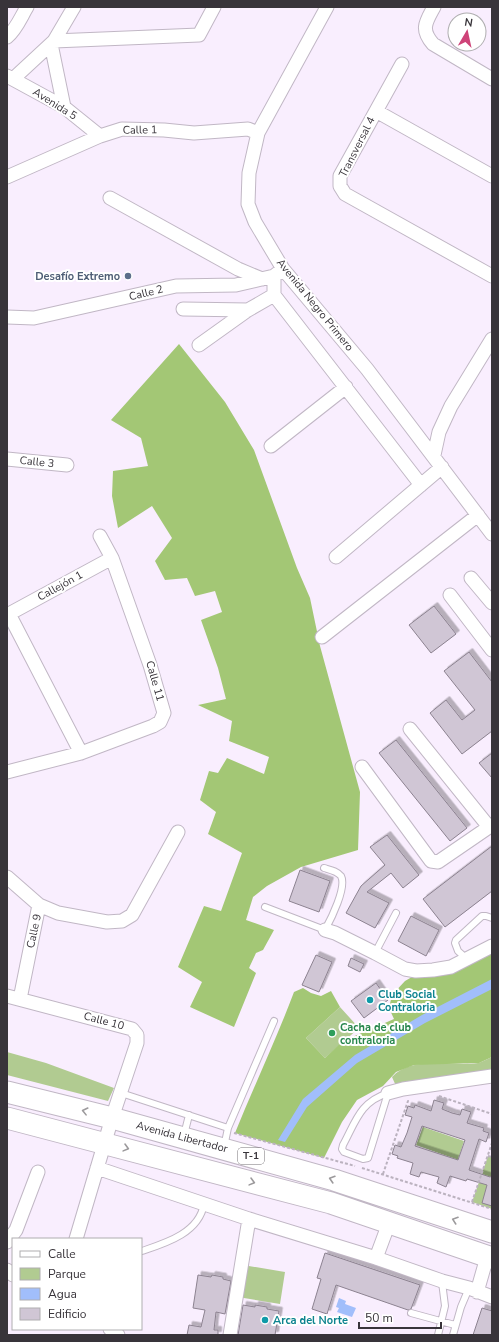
<svg xmlns="http://www.w3.org/2000/svg" width="499" height="1342" font-family="'Nunito Sans',sans-serif">
<style>
.green{fill:#b1cb91}
.forest{fill:#a3c775}
.water{fill:#a1befb}
.building{fill:#d0c6d5;stroke:#8c8290;fill-rule:evenodd;filter:url(#shadow)}
.lines{fill:none;stroke-linecap:round;stroke-linejoin:round}
.service-casing{stroke:#c1b7c5;stroke-width:8}
.minor-casing{stroke:#c1b7c5;stroke-width:15}
.primary-casing{stroke:#c1b7c5;stroke-width:23}
.path{stroke:#bbb2bf;stroke-width:2;stroke-dasharray:3 2;stroke-linecap:butt}
.service{stroke:#fff;stroke-width:6}
.minor{stroke:#fff;stroke-width:13}
.primary{stroke:#fff;stroke-width:21}
.oneway{stroke:#9c9a9c}
.service-dot{fill:#5c6f8a;stroke:#fff;stroke-width:1.5}
.culture-dot{fill:#0f9aa8;stroke:#fff;stroke-width:1.5}
.leisure-dot{fill:#2e9e5b;stroke:#fff;stroke-width:1.5}
.labels{text-anchor:middle;dominant-baseline:central;stroke-width:4;stroke-linejoin:round;paint-order:stroke}
.shield{fill:#fff;stroke:#747175;stroke-width:1}
.shield-label{font-size:10px;font-weight:bold;fill:#38343a}
.street-label{font-size:11px;fill:#38343a;stroke:#fff}
.service-label{font-size:11px;font-weight:bold;fill:#4e5e75;stroke:#fff;text-anchor:end}
.culture-label{font-size:11px;font-weight:bold;fill:#0d838f;stroke:#fff;text-anchor:start}
.leisure-label{font-size:11px;font-weight:bold;fill:#27864d;stroke:#fff;text-anchor:start}
</style>
<defs>
<filter id="shadow"><feDropShadow dx="3.5" dy="-3.5" stdDeviation="0" flood-color="#0004"/></filter>
</defs>
<rect width="100%" height="100%" fill="#f9eefe"/>
<path class="green" d="M340,1007l19,21 -34,30 -19,-20z
M7,1052l39,11 68,25 -6,13 -101,-26z
M492,1057v15l-96,14 -4,-9c20,-22 59,-10 86,-14 4,-1 9,-4 14,-6z
M423,1127l41,14 -6,19 -42,-15z
M488,1156l4,1v52l-20,-7z
M243,1265l42,7 -5,32 -42,-7z"/>
<path class="forest" d="M179,344l46,58 29,48 43,118 13,30 10,48 40,146 -2,58 -57,17 -34,19 -14,11 -7,23 28,10 -11,20 -7,3 -7,15 7,5 -22,54 -44,-20 12,-25 -24,-15 26,-61 17,5 21,-58 -34,-19 8,-22 -16,-12 9,-29 9,2 9,-15 37,16 5,-17 -40,-16 3,-20 -34,-16 28,-6 -8,-31 -17,-48 21,-8 -7,-21 -20,5 -8,-18 -22,2 -10,-19 17,-23 -20,-32 -34,22 -6,-32 1,-25 35,-5 -7,-28 -30,-18z
M492,952v105l-13,6 -65,2 -18,7 -13,14 -26,14 -15,22 -18,36 -89,-25c19,-47 41,-93 59,-141l9,-4 8,5 10,3 10,-5 9,16 -34,31 19,20 18,-17 51,-22 -5,-11 3,-13 13,-14 19,-11z"/>
<path class="water" d="M492,979v10l-67,34 -68,40 -50,44 -22,35 -7,-2 25,-41 52,-44 67,-40z
M339,1298l7,3 -1,3 11,4 -4,9 -15,-5 2,-4 -3,-1z"/>
<path class="building" d="M434,606l22,28 -25,19 -22,-28z
M469,652l23,30v49l-30,23 -32,-41 16,-13 16,20 13,-10 -31,-39z
M396,740l71,88 -17,13 -71,-88z
M492,753v25l-13,-15z
M387,835l32,40 -16,13 -12,-15 -24,19 22,11 -14,25 -29,-15 15,-27 24,-21 -15,-18z
M492,846v45l-47,36 -22,-28z
M300,870l30,11 -11,31 -30,-11z
M411,916l28,14 -13,26 -28,-15z
M316,955l16,7 -13,30 -17,-7z
M351,958l13,6 -4,8 -12,-6z
M376,983l12,17 -24,18 -13,-17z
M434,1100l10,3 -2,6 10,4 8,2 2,-6 9,3 -4,11 17,5 -1,3 6,2 -3,9 -7,-3 -10,31 21,7 2,-1v30l-10,-3 5,-18 -20,-6 -1,2 -16,-5 -4,11 -9,-4 2,-6 -18,-5 -2,5 -9,-3 3,-11 -16,-5 1,-2 -6,-2 3,-9 6,2 6,-14 5,-16 -7,-2 3,-9 6,2 1,-3 16,6zM422,1126l43,14 -7,20 -43,-14z
M325,1253l95,32 -9,24 -3,1 -72,-25 -9,29 -15,-5 9,-30 -4,-1z
M198,1275l13,2 1,-2 11,2v2l8,2 -6,33 -9,-2 -2,18h4v5h-31l2,-10 12,2 4,-17 -12,-2z
M243,1305l12,2v-2l12,2v2l12,2 -4,24h-37z
M482,1308l10,3v24h-19z"/>
<g class="lines">
<defs>
<path id="service" d="M265,907l60,23c6,-11 22,-43 16,-54 -4,-5 -10,-6 -17,-8
M375,953l21,-40
M468,960l-10,-9 -3,-8 1,-3 26,-24h4l6,2
M121,1093l107,35
M388,1093l-20,65 -5,1 -19,-7 -2,-3 1,-4c13,-24 17,-43 45,-52z
M184,1135l5,-20
M224,1147l4,-19 46,-107
M142,1251c24,-8 57,-18 62,-47
M411,1313l44,12
M438,1335l7,-29 -3,-24
M453,1335l8,-28 8,-19"/>
<path id="minor" d="M327,7l-69,126 -9,40 -1,31 7,18 28,47 84,100 125,165
M434,7c-8,15 -14,22 -1,37l59,35
M7,37c9,-7 14,-20 20,-30
M54,41l145,-6 15,-28
M51,44l13,63
M7,76l57,31 36,29
M13,79l41,-38 20,-34
M376,111l26,-47
M492,176l-116,-65 -36,65v10l5,8 147,82
M7,177l93,-41 22,-7 42,1 30,3 54,-4 10,4
M110,198l128,71 24,10
M274,295l147,190
M183,309l65,1
M7,317l27,1 142,-32 60,-1 38,-9 9,-7
M199,345l49,-35 26,-15v-19
M271,446l75,-59
M434,455l5,-23 12,-26 41,-67
M7,459l60,6
M336,557l106,-90
M471,578l21,25
M450,595l42,55
M9,614l72,139
M7,615l105,-57
M322,637l156,-122
M410,729l79,98
M362,767l69,94 7,1 54,-37
M7,772l74,-19 72,-27 7,-4 4,-9 -14,-48 -38,-107 -12,-22
M7,877l32,28 -19,94
M39,905l19,8 49,9 15,-1 10,-6 46,-83
M325,930l10,3 40,20 30,16 11,2 17,-1 18,-3 41,-21
M7,996l125,33 5,6v8l-25,75 -36,121
M388,1093l15,-4 89,-13
M97,1168l152,51 127,39 66,23 27,7 23,9
M7,1242l9,-12 22,-58
M376,1258l13,-35
M7,1270l6,5
M477,1292l10,-35
M110,1329l8,6
M230,1335l19,-116"/>
<path id="primary" d="M7,1092l105,26 222,62 158,52
M7,1118l324,85 161,55"/>
</defs>
<use href="#service" class="service-casing"/>
<use href="#minor" class="minor-casing"/>
<use href="#primary" class="primary-casing"/>
<path class="path" d="M439,1096l53,18
M234,1133l121,33
M488,1156l4,1
M362,1168l130,41
M383,1174l25,-73h2
M472,1202l20,-59"/>
<use href="#service" class="service"/>
<use href="#minor" class="minor"/>
<use href="#primary" class="primary"/>
</g>
<defs><path id="oneway-chevron" d="M-2-3.5L2.5 0L-2 3.5" fill="none" stroke-width="1.6" stroke-linecap="round" stroke-linejoin="round"/></defs>
<g class="oneway">
<use href="#oneway-chevron" transform="translate(85 1111) rotate(-166)"/>
<use href="#oneway-chevron" transform="translate(126 1148) rotate(15)"/>
<use href="#oneway-chevron" transform="translate(332 1179) rotate(-163)"/>
<use href="#oneway-chevron" transform="translate(252 1182) rotate(15)"/>
<use href="#oneway-chevron" transform="translate(455 1220) rotate(-161)"/>
</g>
<circle class="service-dot" cx="128" cy="276" r="4"/>
<g class="culture-dot">
<circle cx="370" cy="1000" r="4"/>
<circle cx="265" cy="1320" r="4"/>
</g>
<circle class="leisure-dot" cx="332" cy="1033" r="4"/>
<g class="labels">
<rect class="shield" x="238" y="1148" width="26" height="16" rx="3"/>
<g class="shield-label">
<text x="251" y="1156">T-1</text>
</g>
<g class="street-label">
<text transform="translate(55 104) rotate(32)">Avenida 5</text>
<text transform="translate(140 130) rotate(-1)">Calle 1</text>
<text transform="translate(357 147) rotate(-63)">Transversal 4</text>
<text transform="translate(146 293) rotate(-14)">Calle 2</text>
<text transform="translate(315 305) rotate(51)">Avenida Negro Primero</text>
<text transform="translate(37 462) rotate(6)">Calle 3</text>
<text transform="translate(60 586) rotate(-29)">Callejón 1</text>
<text transform="translate(155 681) rotate(74)">Calle 11</text>
<text transform="translate(34 931) rotate(-78)">Calle 9</text>
<text transform="translate(104 1021) rotate(15)">Calle 10</text>
<text transform="translate(182 1137) rotate(15)">Avenida Libertador</text>
</g>
<g class="service-label">
<text x="120" y="276">Desafío Extremo</text>
</g>
<g class="culture-label">
<text x="378" y="994">Club Social<tspan x="378" dy="13">Contraloria</tspan></text>
<text x="273" y="1320">Arca del Norte</text>
</g>
<g class="leisure-label">
<text x="340" y="1027">Cacha de club<tspan x="340" dy="13">contraloria</tspan></text>
</g>
</g>
<rect width="499" height="1342" fill="none" stroke="#38343a" stroke-width="16"/>
<rect x="12" y="1238" width="130" height="92" fill="#ffffff" stroke="#afaeb0"/>
<rect x="20" y="1251" width="20" height="6" fill="#ffffff" stroke="#afaeb0"/>
<text x="48" y="1258" font-size="12" fill="#38343a">Calle</text>
<rect x="20" y="1268" width="20" height="12" fill="#b1cb91" stroke="#afaeb0"/>
<text x="48" y="1278" font-size="12" fill="#38343a">Parque</text>
<rect x="20" y="1288" width="20" height="12" fill="#a1befb" stroke="#afaeb0"/>
<text x="48" y="1298" font-size="12" fill="#38343a">Agua</text>
<rect x="20" y="1308" width="20" height="12" fill="#d0c6d5" stroke="#afaeb0"/>
<text x="48" y="1318" font-size="12" fill="#38343a">Edificio</text>
<g transform="translate(467 32) rotate(9)"><circle r="19" fill="#ffffff" stroke="#afaeb0"/>
<path d="M0-3L7 15L0 10L-7 15Z" fill="#ce4378"/>
<text y="-6" font-size="11" font-weight="bold" text-anchor="middle" fill="#38343a">N</text>
</g>
<path d="M359 1322v6h82v-6" fill="none" stroke="#38343a" stroke-width="2"/>
<text x="365" y="1322" font-size="12" fill="#38343a" stroke="#ffffff" stroke-width="3" paint-order="stroke">50 m</text>
</svg>
